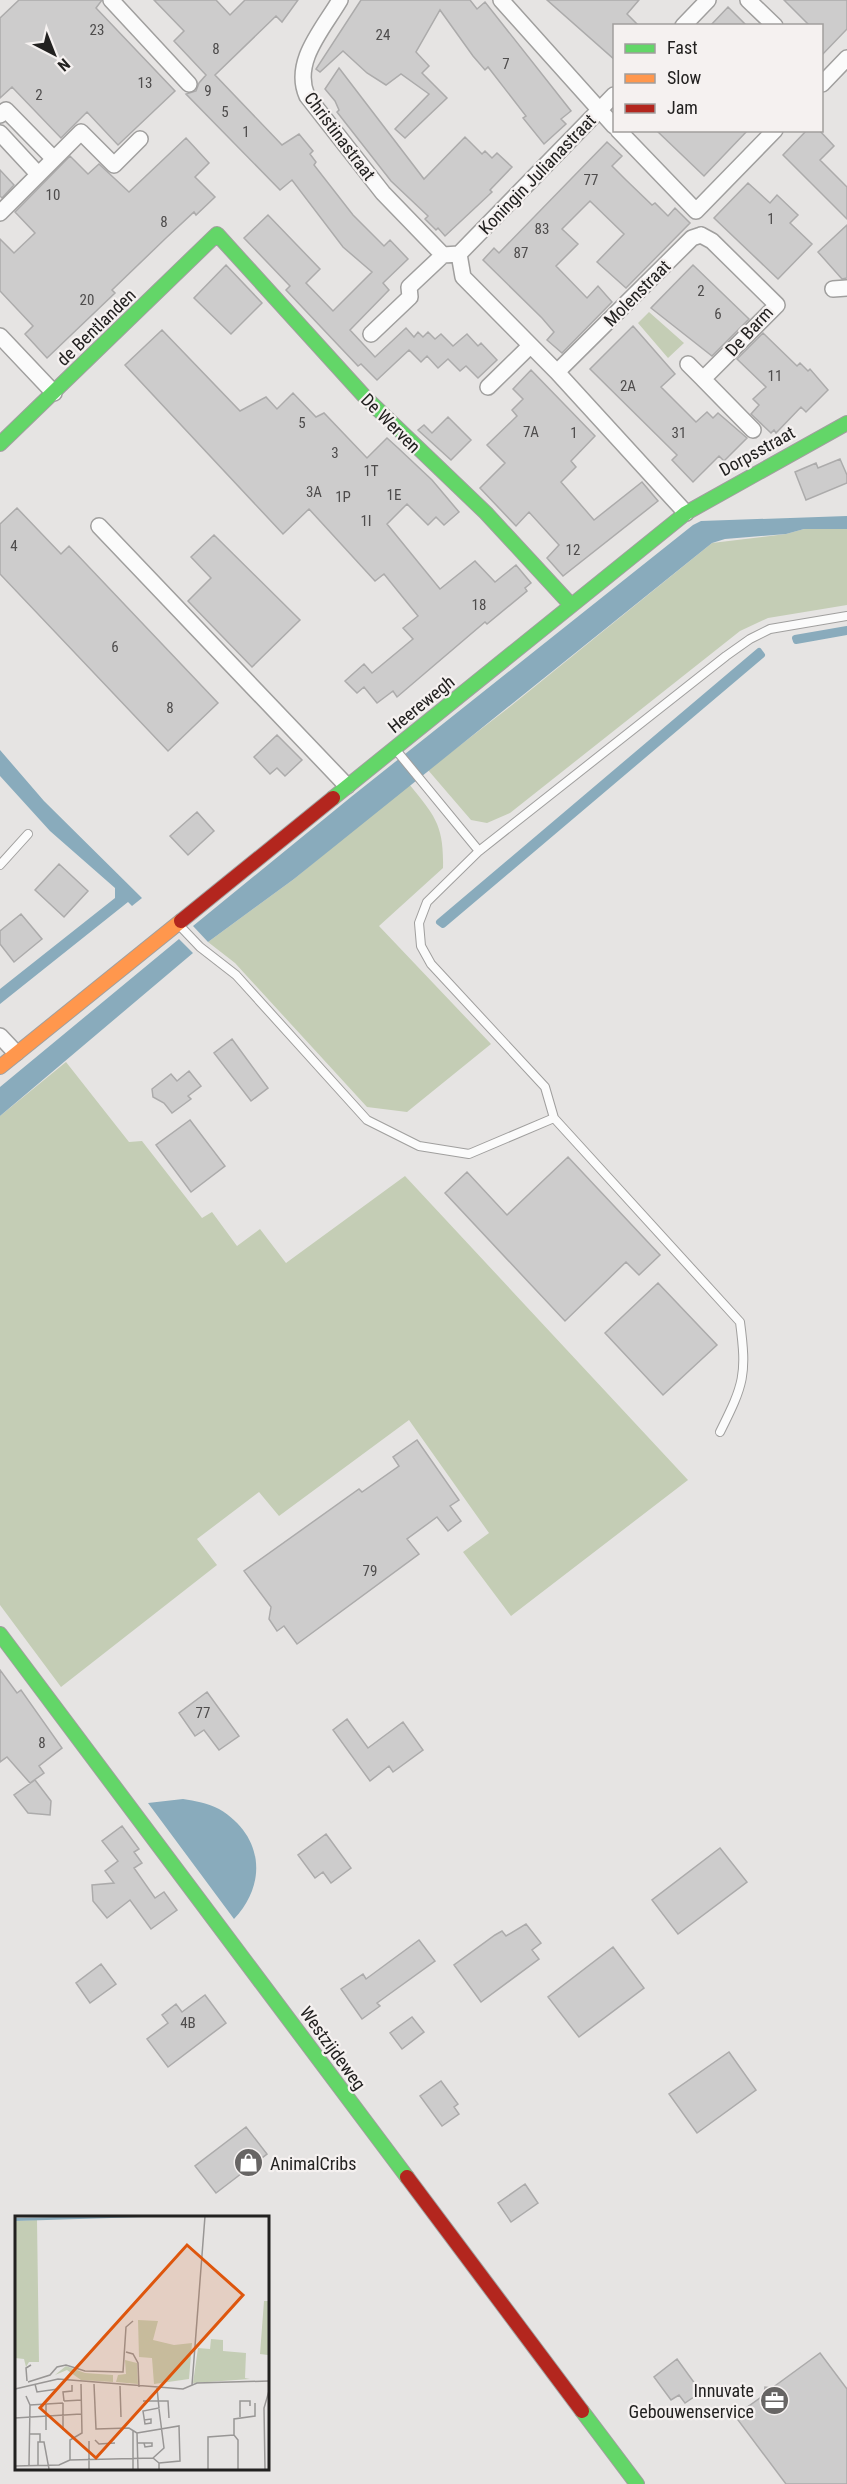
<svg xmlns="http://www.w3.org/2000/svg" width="847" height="2484" font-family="'Roboto Condensed',sans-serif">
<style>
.green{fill:#c4cdb5}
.water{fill:#89abbc}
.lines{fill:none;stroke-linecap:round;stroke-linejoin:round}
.stream{stroke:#89abbc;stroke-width:6}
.building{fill:#cdcccc;stroke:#acabab;stroke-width:1.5}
.lane-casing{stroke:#a09f9e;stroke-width:10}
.street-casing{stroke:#a09f9e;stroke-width:18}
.fast-casing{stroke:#a09f9e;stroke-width:16}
.slow-casing{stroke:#a09f9e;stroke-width:16}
.jam-casing{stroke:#a09f9e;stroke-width:16}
.lane{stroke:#fbfbfb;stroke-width:8}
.street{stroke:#fbfbfb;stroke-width:15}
.fast{stroke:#63d668;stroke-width:14}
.slow{stroke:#ff974d;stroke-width:14}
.jam{stroke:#b3261e;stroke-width:14}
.labels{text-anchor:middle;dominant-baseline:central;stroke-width:4.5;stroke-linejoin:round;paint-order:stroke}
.number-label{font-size:15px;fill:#4e4c4c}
.street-label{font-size:18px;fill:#222120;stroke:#f5f1f0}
.poi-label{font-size:18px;fill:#222120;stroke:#f5f1f0;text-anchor:start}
.inset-road{fill:none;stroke:#989695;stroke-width:1.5}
.view{fill:#de560d;fill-opacity:0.15;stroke:#de560d;stroke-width:3}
.inset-edge{fill:none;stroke:#222120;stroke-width:3}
</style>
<rect width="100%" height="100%" fill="#e6e4e3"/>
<path class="green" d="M649,312l35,31 -16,15 -30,-35z
M804,529h43v76l-79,13 -28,13 -230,182 -23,10 -16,-3 -43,-50 79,-61 205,-166 74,-9z
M409,784c26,32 35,41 34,84l-64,58 112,118 -84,68 -40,-5 -132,-144 -27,-21 86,-63z
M66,1062l63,80 13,-1 60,77 10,-6 25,34 23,-17 26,34 119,-87 283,304 -177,136 -48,-64 26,-19 -80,-113 -130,96 -20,-24 -62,47 20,26 -156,122 -61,-82v-489z"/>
<path class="water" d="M847,516v13h-43l-18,5 -61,5 -13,4 -418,336 -86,63 -15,-16 158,-129 342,-272 8,-4z
M0,750l44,51 98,97 -10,8 -4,-4 -128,102v-15l115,-91v-10l-65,-57 -50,-55z
M179,939l14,14 -193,163v-29z
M183,1799c12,2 25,4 36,10 44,26 49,74 15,110l-86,-116z"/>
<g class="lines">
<path class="stream" d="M847,629l-52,9 1,3 51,-9
M759,651l3,4 -319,270 -4,-3z"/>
</g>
<path class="building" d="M19,0h83l-6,8 79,83 -57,54 -31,-33 -26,26 -49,-51 -12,11v-80z
M154,0h62l14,15 15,-15h53l-16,22 -6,-6 -61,59 67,70 17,-11 14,17 -3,3 6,8 -2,3 39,50 31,31 6,-6 18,19 -25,24 6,7 -39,40 25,27 31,-29 8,9 4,-5 5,5 5,-5 7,7 6,-5 12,12 14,-12 11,12 3,-3 16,17 -19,18 -12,-12 -6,5 -12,-12 -10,9 -11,-12 -6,6 -12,-12 -32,30 -16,-16 -3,2 -72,-76 4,-4 -46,-48 24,-23 52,54 -14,14 27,28 39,-39 -29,-25 -51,-67 -12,10 -94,-96 10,-3 3,-8 7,-8 -32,-34 10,-10z
M361,0h109l7,9 8,-7 86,109 -10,8 5,5 -22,20 -21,-26 3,-2 -38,-49 -3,3 -12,-14 -33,-46 -24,42 13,14 -7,7 25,25 -42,40 -10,-9 34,-35 -28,-20 -15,11 -19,-12 -24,-22 -23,21 -4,-3z
M547,0h92l-12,14 12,12h-24v34z
M784,0h63v29l-25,26v-29h-12z
M728,7l19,19h-37z
M339,68l85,111 41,-42 17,17 3,-3 7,7 5,-5 15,14 -22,23 2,2 -47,44 -7,-8 -2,2 -11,-11 3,-3 -37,-35 -54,-69 2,-2 -4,-9 -10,-12z
M656,130h92l-44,46z
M807,130h12l15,16 -14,14 27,27v32l-64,-64z
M186,138l23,25 -14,14 20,20 -19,18 -2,-3 -28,26 -54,52 3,3 -68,65 -22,-24 8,-8 -33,-35v-52l14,14 21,-20 -20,-21 55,-56 18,18 11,-10 30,28z
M607,142l15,14 -10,10 14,14 26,25 3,-2 13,13 7,-8 15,15 -64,65 -29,-26 27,-28 -34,-33 -28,28 16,15 -22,22 31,32 11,-12 14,16 -50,51 -15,-13 7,-8 -12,-14 -59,-58 11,-12 5,5z
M0,170l14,15 -12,13 -2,-2z
M748,183l22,20 7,-8 21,20 -8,8 22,21 -34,35 -64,-61z
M847,225v53l-5,1 -24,-27z
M226,265l36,38 -31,31 -37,-36z
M693,265l56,54 -37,37 -61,-48z
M633,326l42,48 -14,13 35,35 11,-10 6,6 5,-5 29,25 -23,23 -5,-5 -26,26 -21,-22 5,-5 -87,-86z
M162,330l78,81 26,-14 11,12 16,-16 23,24 8,-4 43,45 20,-20 11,10 34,32 27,32 -15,13 -8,-8 -8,8 -21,-21 -20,20 53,65 35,-28 20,21 21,-17 15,18 -6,5 2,3 -40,33 -2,-2 -88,75 -4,-6 -16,12 -13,-16 -7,6 -12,-12 19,-17 8,9 41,-34 -10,-11 15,-12 -34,-42 -9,7 -66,-72 -26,25 -158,-169z
M763,333l34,33 3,-3 8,8 2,-2 18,21 -22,22 -5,-5 -25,26 -2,-3 -3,3 -20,-19 8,-9 -6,-6 13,-12 -29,-28z
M531,370l64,66 -24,25 5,6 -15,15 33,38 48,-38 16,19 -95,75 -16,-18 12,-13 -30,-33 -13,14 -36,-38 25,-25 -18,-18 30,-29 -5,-6 11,-11 -10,-10z
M448,417l23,23 -20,20 -33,-30 6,-5 8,8z
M840,459l7,16v8l-41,17 -11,-28 21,-9 2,5z
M17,508l44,46 8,-8 149,157 -50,48 -168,-177v-50z
M214,535l86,85 -48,47 -64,-66 23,-23 -20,-21z
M277,735l25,25 -17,16 -8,-8 -7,6 -16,-17z
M197,812l17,19 -26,24 -18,-19z
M59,864l29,27 -24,26 -29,-27z
M21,914l21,25 -28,23 -14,-18v-13z
M232,1039l36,49 -17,13 -37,-48z
M189,1071l12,15 -13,10 3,3 -19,14 -8,-10 -11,-6 -1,-8 19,-15 6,7z
M190,1120l35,46 -34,26 -35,-47z
M568,1157l92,98 -21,20 -13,-13 -61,59 -120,-128 22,-21 40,43z
M658,1283l59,62 -54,50 -58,-62z
M417,1440l42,60 -9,6 11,15 -13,10 -11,-14 -30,22 12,15 -122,90 -13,-18 -7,5 -8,-12 2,-12 -27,-36 115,-82 3,3 37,-26 -6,-9z
M0,1670l17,23 4,-3 41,58 -23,18 5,7 -14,10 -23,-26 -7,5z
M207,1692l32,44 -20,14 -15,-20 -9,6 -16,-23z
M347,1719l21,29 35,-26 20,28 -30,22 -4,-6 -19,15 -37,-51z
M35,1780l16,21 -1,14 -22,-2 -14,-18z
M122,1826l17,23 -5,3 8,11 -8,5 21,30 9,-6 13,18 -26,19 -21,-29 -23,18 -14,-17 -1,-16 22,-2 -9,-12 13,-10 -16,-20z
M326,1834l25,34 -20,15 -8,-11 -8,6 -17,-23z
M720,1848l27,34 -69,52 -26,-34z
M526,1924l15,19 -9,7 7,9 -58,43 -27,-37 41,-30 7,-4 4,5z
M419,1940l16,21 -58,42 3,3 -18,13 -21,-30 22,-15 3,5z
M613,1947l31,41 -65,49 -31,-40z
M101,1964l15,20 -26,19 -14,-20z
M205,1995l21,28 -58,44 -21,-28 21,-16 -6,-8 14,-11 6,8z
M412,2017l12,15 -22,17 -12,-16z
M729,2052l27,38 -59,43 -28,-39z
M441,2081l17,23 -4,3 5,7 -17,12 -22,-30z
M246,2127l21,27 -51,39 -21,-27z
M525,2184l13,19 -27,19 -13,-19z
M820,2353l27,36v95h-61l-51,-68 29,-21 1,-8 7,1z
M677,2359l24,33 -16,11 -6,-8 -8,5 -17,-23z"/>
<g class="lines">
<defs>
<path id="lane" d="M396,750l83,101
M0,865l28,-31
M179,925l21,22 36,28 131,145 52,26 50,8 85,-36
M720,1432c24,-48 27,-57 20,-110l-186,-204 -9,-31 -114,-123 -10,-18 -2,-23 8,-21 52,-51 247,-195 24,-17 20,-10 77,-13"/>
<path id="street" d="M111,0l78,84
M340,0c-17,29 -48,62 -33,96l76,97 60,62 16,-1 4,23 94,95 129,141
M501,0l113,126
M748,0l27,26
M683,26l25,-26
M822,84l25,-26
M0,115l6,-5 47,48
M618,130l78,81
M0,133l38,41
M696,211l79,-81
M0,213l81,-81 33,33 26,-26
M701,235l11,6 65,64 -74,74 50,51
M459,254l155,-159
M833,289l14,-1
M371,334l39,-37 -1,-10 34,-32
M0,336l54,57
M688,364l15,15
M557,372l135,-134 9,-3
M488,387l42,-41
M99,526l248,260
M0,1036l16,17"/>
<path id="fast" d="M0,444l217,-210 148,163 121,116 85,92
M333,798l353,-285 161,-90
M0,1634l407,543
M582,2411l55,73"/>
<path id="slow" d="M0,1067l181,-146"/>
<path id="jam" d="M181,921l152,-123
M407,2177l175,234"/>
</defs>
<use href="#lane" class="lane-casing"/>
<use href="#street" class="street-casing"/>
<use href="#fast" class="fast-casing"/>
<use href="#slow" class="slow-casing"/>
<use href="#jam" class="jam-casing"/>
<use href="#lane" class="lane"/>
<use href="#street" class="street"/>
<use href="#fast" class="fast"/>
<use href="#slow" class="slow"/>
<use href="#jam" class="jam"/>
</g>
<defs>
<symbol id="shop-disc" viewBox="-11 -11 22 22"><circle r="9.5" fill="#676564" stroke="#f5f1f0"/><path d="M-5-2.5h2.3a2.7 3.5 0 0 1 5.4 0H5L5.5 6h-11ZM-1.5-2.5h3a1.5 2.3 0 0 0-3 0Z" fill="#fff"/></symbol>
<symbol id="office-disc" viewBox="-11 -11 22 22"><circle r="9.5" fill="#676564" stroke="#f5f1f0"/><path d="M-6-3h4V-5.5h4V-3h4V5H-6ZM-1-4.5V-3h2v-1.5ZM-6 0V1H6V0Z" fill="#fff"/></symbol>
</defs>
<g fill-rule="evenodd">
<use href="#shop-disc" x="232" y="2146" width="33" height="33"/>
<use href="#office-disc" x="758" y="2384" width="33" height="33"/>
</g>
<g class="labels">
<g class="number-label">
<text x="97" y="30">23</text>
<text x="383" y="35">24</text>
<text x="216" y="49">8</text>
<text x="506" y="64">7</text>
<text x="145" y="83">13</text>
<text x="208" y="91">9</text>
<text x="39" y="95">2</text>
<text x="225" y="112">5</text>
<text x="246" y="132">1</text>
<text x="591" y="180">77</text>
<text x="53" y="195">10</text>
<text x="771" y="219">1</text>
<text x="164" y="222">8</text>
<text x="542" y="229">83</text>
<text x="521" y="253">87</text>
<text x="701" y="291">2</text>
<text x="87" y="300">20</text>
<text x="718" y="314">6</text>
<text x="775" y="376">11</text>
<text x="628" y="386">2A</text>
<text x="302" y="423">5</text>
<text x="531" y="432">7A</text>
<text x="574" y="433">1</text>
<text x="679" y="433">31</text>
<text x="335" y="453">3</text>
<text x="371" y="471">1T</text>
<text x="314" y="492">3A</text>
<text x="394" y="495">1E</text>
<text x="343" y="497">1P</text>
<text x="366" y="521">1I</text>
<text x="14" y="546">4</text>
<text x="573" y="550">12</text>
<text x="479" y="605">18</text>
<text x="115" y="647">6</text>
<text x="170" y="708">8</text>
<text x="370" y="1571">79</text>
<text x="203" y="1713">77</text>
<text x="42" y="1743">8</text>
<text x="188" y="2023">4B</text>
</g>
<g class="street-label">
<text transform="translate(340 136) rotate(53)">Christinastraat</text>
<text transform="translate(537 174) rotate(-46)">Koningin Julianastraat</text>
<text transform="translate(637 293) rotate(-45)">Molenstraat</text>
<text transform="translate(96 327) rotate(-44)">de Bentlanden</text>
<text transform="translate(749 331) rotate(-47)">De Barm</text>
<text transform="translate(391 423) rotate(45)">De Werven</text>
<text transform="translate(757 451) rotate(-29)">Dorpsstraat</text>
<text transform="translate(421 704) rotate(-39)">Heerewegh</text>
<text transform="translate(333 2048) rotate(54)">Westzijdeweg</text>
</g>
<g class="poi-label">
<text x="270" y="2163">AnimalCribs</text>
<text x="754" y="2390" text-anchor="end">Innuvate<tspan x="754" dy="21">Gebouwenservice</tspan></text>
</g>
</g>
<g transform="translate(15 2216)">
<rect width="254" height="254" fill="#e6e4e3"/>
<path d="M22,4l2,142h-10l-3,5 -2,-8 -9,-1v-137zM249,85h4v54l-8,-1zM123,104l20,1 -5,19 21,5 18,-2 -3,36 -35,5 -2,-26 -13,-1zM196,123l12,1v11l23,2 -1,25 5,1 -57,4 5,-35 12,1zM110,144l12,3 1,21 -22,-2 2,-7 8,-1zM51,150l19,7 28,2v7l-32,-2 -14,-10 -12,5z" fill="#c4cdb5"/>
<path d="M81,0h79l-160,5v-3z" fill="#89abbc"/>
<path class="inset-road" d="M111,136l7,2 5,9 1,24M12,165l-1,-13 5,-3M13,166l22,-7 7,-8 9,-2 19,6 38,1 3,-45 7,-6M20,168l2,8 21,-3M79,168l2,45 33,-1 8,5 1,36M177,169l13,-169M105,170l1,31M0,173l43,-10 125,10 14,-6 72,-2M11,180l4,9 33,-2M49,185l-1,-9 9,-1v-6M49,185l18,-1M128,185h25l1,17M48,187v27M31,188v26M225,201v-16h10v5M0,202l66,-4M129,204l7,-1v4l-6,1 -2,-13 16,-3 -2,-20M122,217l42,-7 1,35 -21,2M14,218h11v8M219,219v-16l21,-3v-13M80,224l4,4 16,-1M74,225v28M122,227h15v3l-7,1 -1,-4M138,242l11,-10 -5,-39M55,244l83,-2 6,5v6M14,249l1,-60M0,250l44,-1 11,-5v-20l12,-7 -1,-49M23,250v-24h6l5,27M118,253v-38M193,253v-32l26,-2 4,5v29M250,253l-1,-61 5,-17"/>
<path class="view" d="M172,29l56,50 -147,163 -56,-50z"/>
<rect width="254" height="254" class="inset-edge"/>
</g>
<rect x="613" y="24" width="210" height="108" fill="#f5f1f0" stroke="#a19e9d" stroke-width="1.5"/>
<rect x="625" y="44" width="30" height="9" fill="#63d668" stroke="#a19e9d" stroke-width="1.5"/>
<text x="667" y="54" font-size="18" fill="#222120">Fast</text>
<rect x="625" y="74" width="30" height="9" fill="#ff974d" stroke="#a19e9d" stroke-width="1.5"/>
<text x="667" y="84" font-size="18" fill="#222120">Slow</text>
<rect x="625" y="104" width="30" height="9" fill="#b3261e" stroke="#a19e9d" stroke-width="1.5"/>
<text x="667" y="114" font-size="18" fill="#222120">Jam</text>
<g transform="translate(54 54) rotate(138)" stroke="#f5f1f0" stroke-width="4.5" paint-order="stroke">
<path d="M0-4.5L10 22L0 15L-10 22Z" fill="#222120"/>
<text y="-9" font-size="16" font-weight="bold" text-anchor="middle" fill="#222120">N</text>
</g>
</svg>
